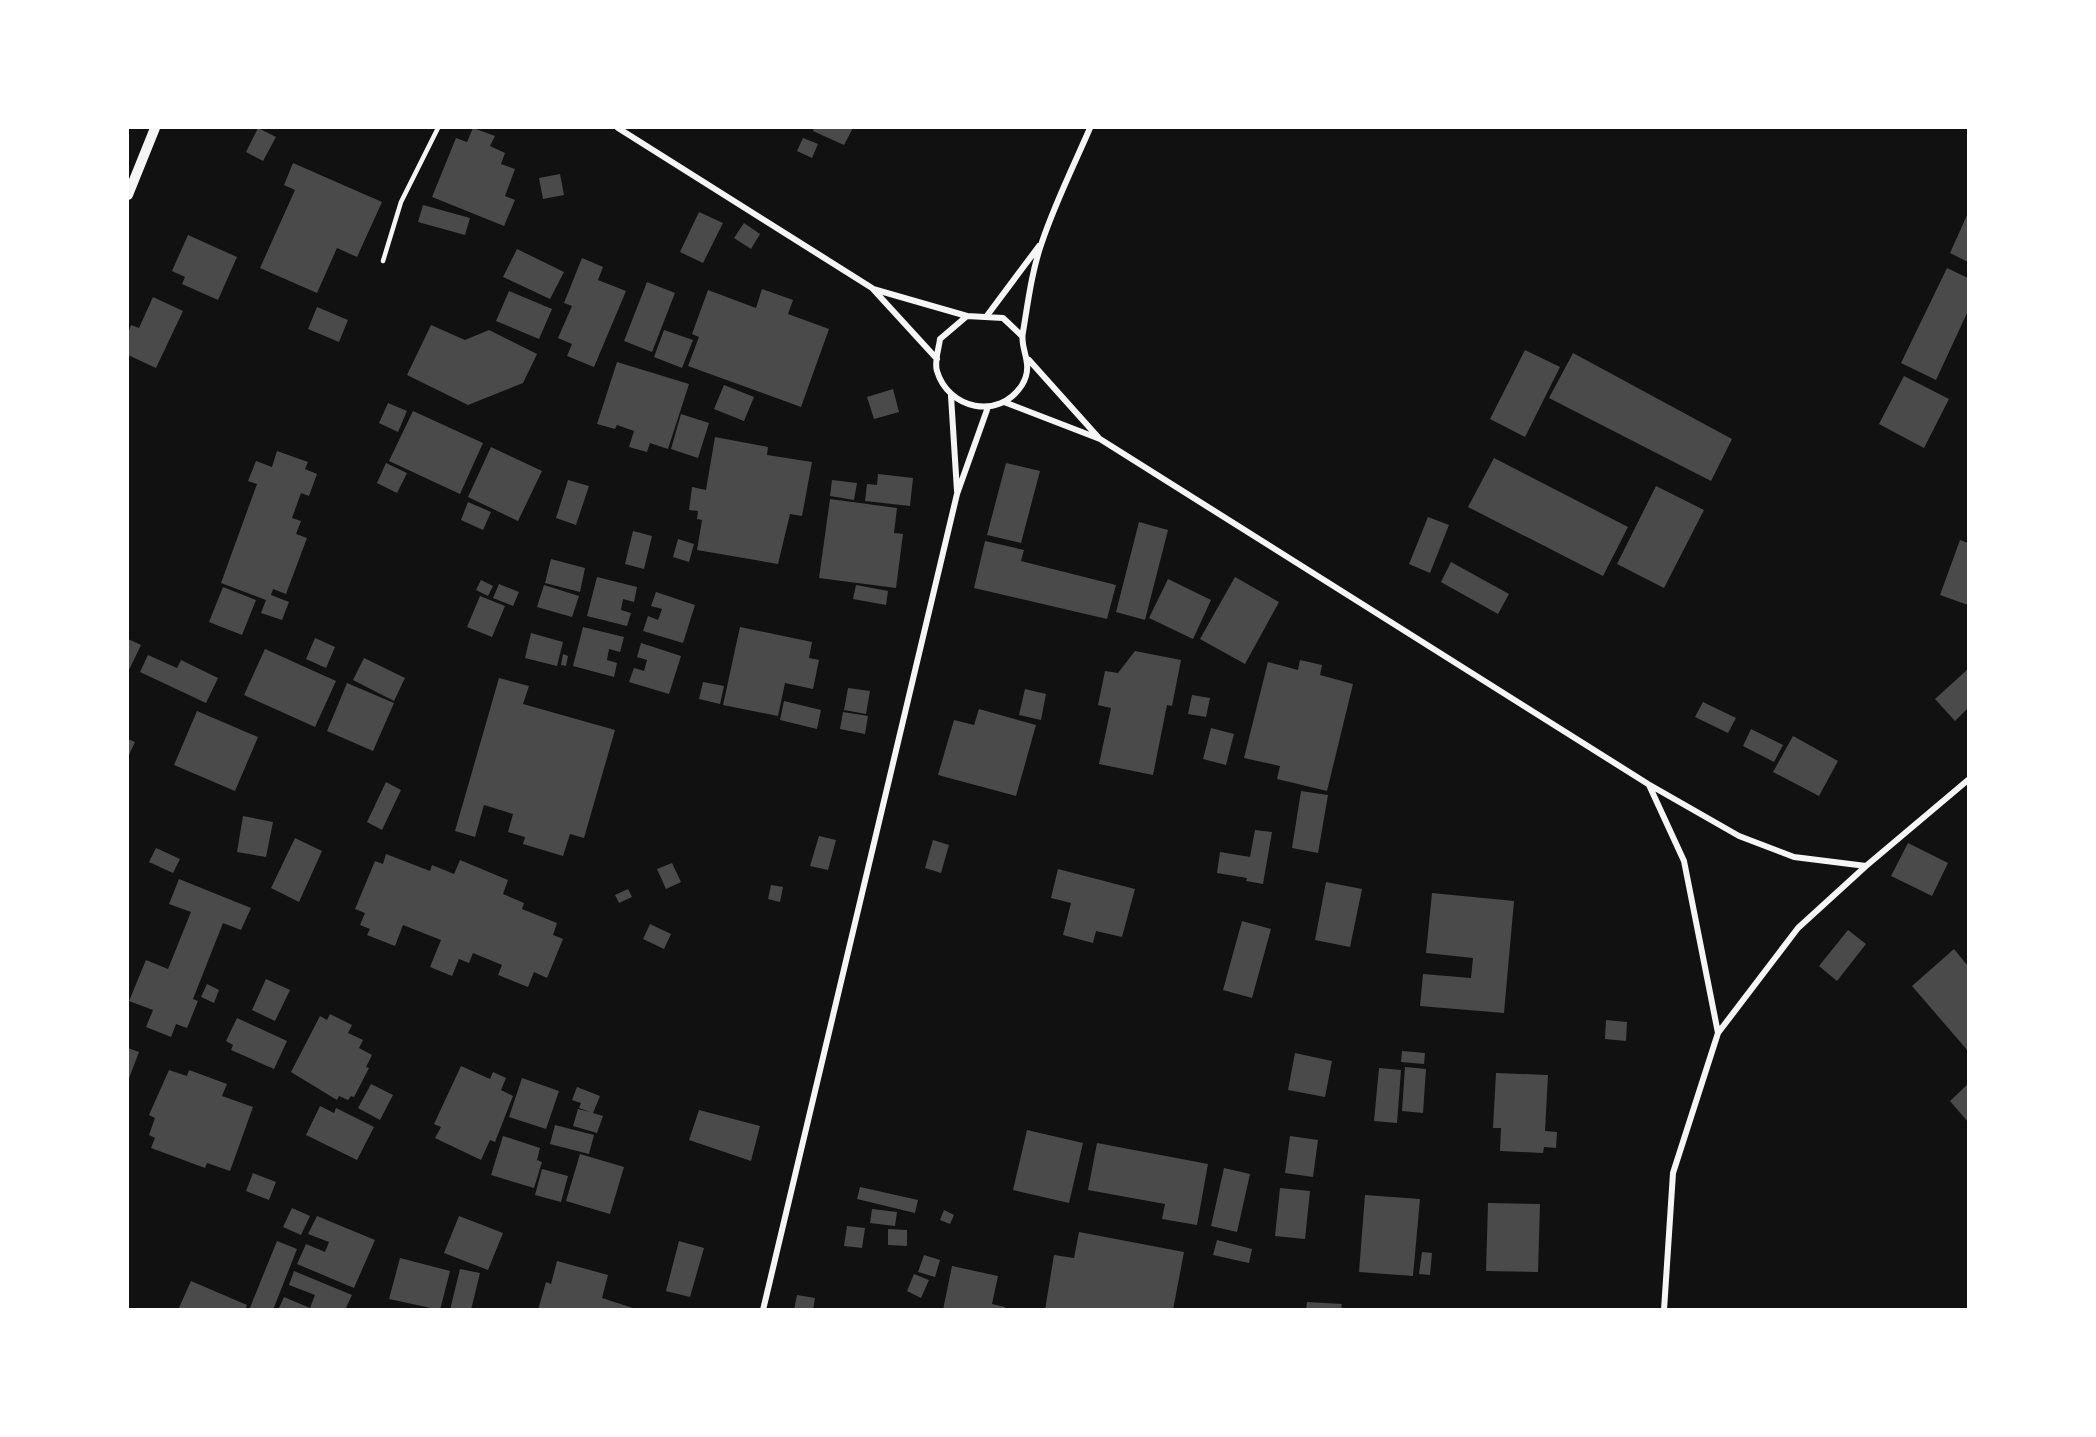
<svg xmlns="http://www.w3.org/2000/svg" width="2096" height="1437" font-family="Montserrat,sans-serif">
<style>
.building{fill:#4a4a4a}
.lines{fill:none;stroke-linecap:round;stroke-linejoin:round}
.service{stroke:#f5f5f5;stroke-width:4.5}
.minor{stroke:#f5f5f5;stroke-width:6}
.tertiary{stroke:#f5f5f5;stroke-width:10}
</style>
<rect width="100%" height="100%" fill="#111"/>
<path class="building" d="M258,128l18,9 -13,24 -17,-9z
M473,128l22,8 -5,10 15,7 -4,11 14,5 -10,27 10,4 -11,26 -72,-29 24,-59 11,4z
M814,128h39l-9,17 -31,-14z
M803,138l15,6 -6,14 -15,-7z
M293,163l89,39 -25,55 -20,-9 -20,45 -57,-25 35,-78 -11,-5z
M560,174l4,21 -21,4 -4,-21z
M423,205l47,13 -5,17 -47,-13z
M699,212l24,11 -20,40 -23,-11z
M1968,213v49l-18,-9z
M744,223l16,11 -9,15 -17,-11z
M188,235l49,22 -19,43 -36,-16 3,-7 -13,-6z
M517,249l47,23 -14,27 -47,-22z
M582,258l21,9 -5,13 28,11 -32,76 -27,-11 5,-12 -14,-6 14,-32 -8,-3z
M1947,268l21,10v33l-32,69 -35,-17z
M647,282l28,11 -23,59 -28,-11z
M762,289l31,11 -5,14 41,15 -28,78 -113,-41 11,-29 -7,-3 16,-44 48,18z
M509,291l43,18 -13,30 -43,-18z
M153,297l30,14 -27,57 -28,-13v-22l3,-8 8,3z
M317,307l31,13 -9,22 -31,-13z
M431,325l34,15 24,-10 48,24 -14,29 -55,22 -61,-30z
M664,330l29,10 -11,28 -28,-11z
M1525,350l35,17 -35,70 -35,-18z
M1573,353l159,86 -21,42 -162,-83z
M617,362l72,22 -21,65 -18,-6 -3,9 -18,-5 5,-16 -17,-6 -2,4 -18,-5z
M1904,376l45,23 -25,49 -45,-24z
M724,385l30,12 -10,24 -30,-12z
M893,389l6,23 -25,7 -7,-22z
M388,403l19,8 -9,21 -19,-9z
M413,411l70,32 -23,51 -71,-33z
M681,414l28,9 -11,35 -27,-9z
M715,437l53,10 -1,8 45,7 -10,54 -12,-2 -12,50 -81,-14 5,-30 -5,-1 1,-8 -9,-1 3,-23 14,3z
M491,447l51,24 -24,50 -50,-24z
M277,451l31,11 -3,7 12,5 -8,22 -8,-3 -9,25 9,3 -5,13 11,4 -21,56 -13,-5 -2,6 18,7 -7,18 -21,-7 5,-13 -45,-17 36,-99 -9,-3 8,-20 16,6z
M1494,458l134,69 -25,49 -135,-69z
M386,463l21,10 -10,20 -20,-10z
M1006,463l34,8 -19,72 -34,-8z
M878,474l35,4 -3,28 -45,-5 2,-17 10,1z
M568,480l21,6 -13,39 -20,-7z
M832,480l25,3 -3,17 -24,-4z
M1656,486l48,24 -40,78 -47,-24z
M830,499l67,9 -3,25 9,1 -7,54 -77,-10z
M468,502l23,10 -8,18 -22,-10z
M1428,517l21,8 -19,48 -21,-9z
M1139,522l29,8 -23,90 -29,-8z
M633,531l19,5 -8,33 -19,-5z
M678,539l16,5 -5,18 -16,-5z
M1960,540l8,3v62l-28,-10z
M985,541l39,9 -3,11 95,24 -9,34 -133,-31z
M551,559l34,9 -5,24 -35,-9z
M1451,562l58,32 -11,20 -57,-32z
M597,577l40,10 -3,15 -11,-3 -2,11 10,3 -4,13 -40,-10z
M1235,577l44,25 -34,62 -45,-25z
M1168,579l43,21 -18,39 -44,-21z
M481,580l12,6 -5,10 -12,-6z
M499,584l20,8 -6,14 -20,-8z
M544,585l35,11 -7,21 -35,-10z
M856,585l32,6 -2,14 -33,-6z
M223,587l33,13 -14,35 -33,-13z
M656,592l39,13 -12,38 -40,-12 5,-15 10,4 4,-11 -11,-3z
M480,596l25,10 -13,31 -25,-10z
M583,627l41,10 -4,15 -11,-3 -2,11 10,3 -3,14 -41,-11z
M740,627l72,15 -3,16 10,2 -6,29 -28,-6 -7,33 -55,-11z
M531,633l32,9 -6,24 -32,-8z
M315,638l20,9 -9,21 -20,-9z
M128,639l13,6 -13,27z
M641,643l40,13 -12,38 -40,-12 5,-14 10,3 3,-11 -10,-3z
M265,649l71,32 -21,46 -71,-32z
M1135,651l46,9 -9,46 -5,-1 -14,70 -54,-11 12,-56 -13,-3 7,-34 13,2z
M563,654l5,2 -2,10 -5,-1z
M148,655l29,13 4,-8 37,18 -12,25 -66,-31z
M364,658l41,20 -11,23 -41,-21z
M1300,660l22,5 -2,10 33,9 -26,107 -50,-12 3,-13 -36,-8 24,-96 30,8z
M1968,669v39l-13,13 -20,-22z
M499,678l30,8 -6,18 92,26 -31,108 -14,-4 -7,22 -40,-12 2,-7 -17,-5 5,-18 -29,-9 -9,32 -20,-6z
M703,682l21,4 -4,18 -21,-5z
M347,683l47,20 -21,48 -46,-20z
M848,688l22,3 -4,23 -22,-4z
M1025,689l21,5 -5,26 -22,-5z
M1192,695l18,3 -4,19 -18,-3z
M784,701l37,9 -4,19 -37,-9z
M1703,702l33,16 -8,15 -33,-16z
M979,709l57,16 -20,71 -78,-21 16,-55 20,5z
M197,711l61,26 -23,54 -61,-26z
M843,712l25,4 -3,18 -25,-5z
M1211,728l23,6 -8,31 -23,-6z
M1751,729l32,16 -9,17 -31,-16z
M1793,736l45,25 -19,35 -46,-24z
M128,739l7,3 -7,15z
M386,782l15,8 -19,40 -15,-8z
M1301,791l27,4 -10,58 -26,-5z
M243,816l30,6 -7,35 -29,-5z
M1255,830l17,2 -9,52 -17,-3 1,-3 -30,-5 3,-21 30,5z
M819,836l17,4 -8,30 -18,-4z
M295,838l27,13 -23,51 -28,-14z
M933,840l16,5 -8,28 -16,-5z
M1908,843l40,20 -16,33 -41,-20z
M156,848l24,11 -7,14 -24,-11z
M386,854l44,17 2,-6 22,9 6,-14 48,20 -5,14 21,9 -2,6 35,14 -4,12 10,4 -16,39 -13,-6 -6,15 -30,-12 4,-10 -29,-12 -4,10 -10,-4 -7,17 -22,-9 11,-27 -38,-15 -8,21 -28,-11 3,-6 -10,-4 5,-12 -10,-4 20,-48 8,3z
M672,863l9,19 -15,7 -9,-20z
M1058,869l77,20 -13,48 -26,-6 -3,12 -30,-8 8,-32 -20,-5z
M179,879l72,29 -10,22 -18,-7 -30,76 5,2 -11,27 -11,-4 -5,13 -25,-10 7,-17 -24,-9 17,-41 22,9 23,-57 -22,-8z
M1326,882l36,7 -12,58 -35,-7z
M771,885l12,2 -3,15 -12,-3z
M628,889l4,8 -13,6 -4,-8z
M1432,893l82,8 -10,112 -84,-7 3,-32 48,4 2,-20 -47,-5z
M1242,921l29,8 -19,69 -29,-8z
M650,924l21,10 -7,15 -21,-10z
M1848,930l18,14 -29,37 -18,-15z
M1954,949l14,17v85l-56,-65z
M266,979l24,11 -15,31 -23,-11z
M207,984l12,6 -5,13 -13,-6z
M330,1014l22,11 -4,8 15,7 -4,8 13,7 -6,12 3,1 -15,29 -3,-1 -3,4 -9,-4 -2,4 -46,-28 29,-56 7,4z
M237,1018l50,23 -13,28 -43,-19 2,-5 -7,-4z
M1606,1020l21,2 -1,19 -21,-2z
M128,1048l11,4 -11,29z
M1402,1051l23,2 -1,11 -23,-2z
M1295,1053l37,8 -7,36 -37,-7z
M461,1066l29,13 3,-7 13,6 -5,12 12,6 -18,46 -5,-2 -9,20 -46,-22 6,-11 -7,-3z
M1405,1067l21,2 -3,44 -21,-2z
M1379,1068l22,2 -4,53 -23,-2z
M169,1070l18,6 2,-6 38,14 -5,12 31,11 -23,64 -23,-8 -2,5 -54,-20 4,-10 -6,-3 6,-17 -6,-3z
M1496,1073l52,2 -3,56 12,1 -1,16 -12,-1 -1,6 -43,-2 1,-23h-8z
M522,1078l37,13 -13,38 -37,-12z
M371,1084l22,11 -13,25 -22,-12z
M1968,1084v38l-18,-21z
M577,1087l23,9 -7,17 10,3 -6,17 -24,-7 5,-17 12,3 -11,-4 2,-5 -9,-3z
M320,1106l14,7 2,-5 38,19 -17,33 -51,-25z
M699,1110l61,16 -9,35 -62,-21z
M555,1125l39,10 -5,19 -39,-10z
M1027,1130l56,13 -14,60 -56,-13z
M503,1136l37,12 -3,12 5,2 -8,26 -43,-13z
M1290,1136l28,4 -5,37 -28,-4z
M1097,1143l111,21 -11,61 -35,-6 3,-15 -77,-14z
M580,1154l44,13 -14,47 -44,-13z
M1224,1168l26,6 -13,58 -26,-6z
M542,1169l26,7 -7,26 -26,-7z
M253,1173l23,9 -7,18 -23,-9z
M860,1187l58,13 -3,13 -58,-14z
M1280,1188l30,3 -5,48 -30,-3z
M1365,1195l55,4 -7,77 -54,-4z
M1488,1203l52,1 -2,68 -52,-1z
M292,1208l18,8 -9,19 -18,-8z
M872,1209l25,3 -2,14 -25,-3z
M944,1210l10,5 -4,9 -10,-4z
M317,1216l58,24 -21,48 -57,-24 9,-20 19,8 4,-10 -21,-8z
M459,1216l44,17 -15,37 -44,-17z
M847,1226l18,2 -3,20 -18,-2z
M888,1229l19,1v16l-19,-1z
M1079,1232l105,20 -11,58h-128l9,-55 20,3z
M1217,1240l35,9 -3,14 -36,-8z
M277,1241l20,8 -24,61h-24z
M679,1241l25,7 -14,49 -24,-6z
M1422,1252l10,1 -2,22 -11,-1z
M924,1255l16,5 -5,17 -17,-5z
M400,1258l50,13 -10,39 -51,-11z
M557,1261l51,14 -6,23 37,12h-101l8,-28 5,2z
M952,1266l46,10 -6,28 13,3v3h-62z
M460,1269l20,4 -9,37h-21z
M294,1271l58,24 -7,15h-67l6,-13 26,11 5,-13 -26,-10z
M914,1274l15,6 -8,18 -14,-7z
M191,1281l56,24 -2,5h-67z
M797,1295l18,3 -2,12h-19z
M1307,1302l35,2 -1,3 7,3h-42z"/>
<g class="lines">
<path class="service" d="M383,261l18,-59 37,-74"/>
<path class="minor" d="M618,128l254,160 65,71
M873,289l94,27
M986,317l53,-71
M1022,336l-19,-18 -36,-2 -27,23c-1,9 -6,23 -3,32 11,38 62,50 85,14 13,-21 -3,-36 1,-53 5,-30 9,-62 19,-90 13,-39 32,-77 48,-114
M1029,360l69,77
M951,396l6,95
M1004,402l96,37 548,345 91,52 55,21 72,9
M1649,785l35,76 34,172
M763,1310l194,-816 31,-87
M1664,1310l9,-137 45,-140 80,-105 68,-62 102,-86"/>
<path class="tertiary" d="M128,195l27,-67"/>
</g>
<rect width="2096" height="1437" fill="none" stroke="#ffffff" stroke-width="258"/>
</svg>
